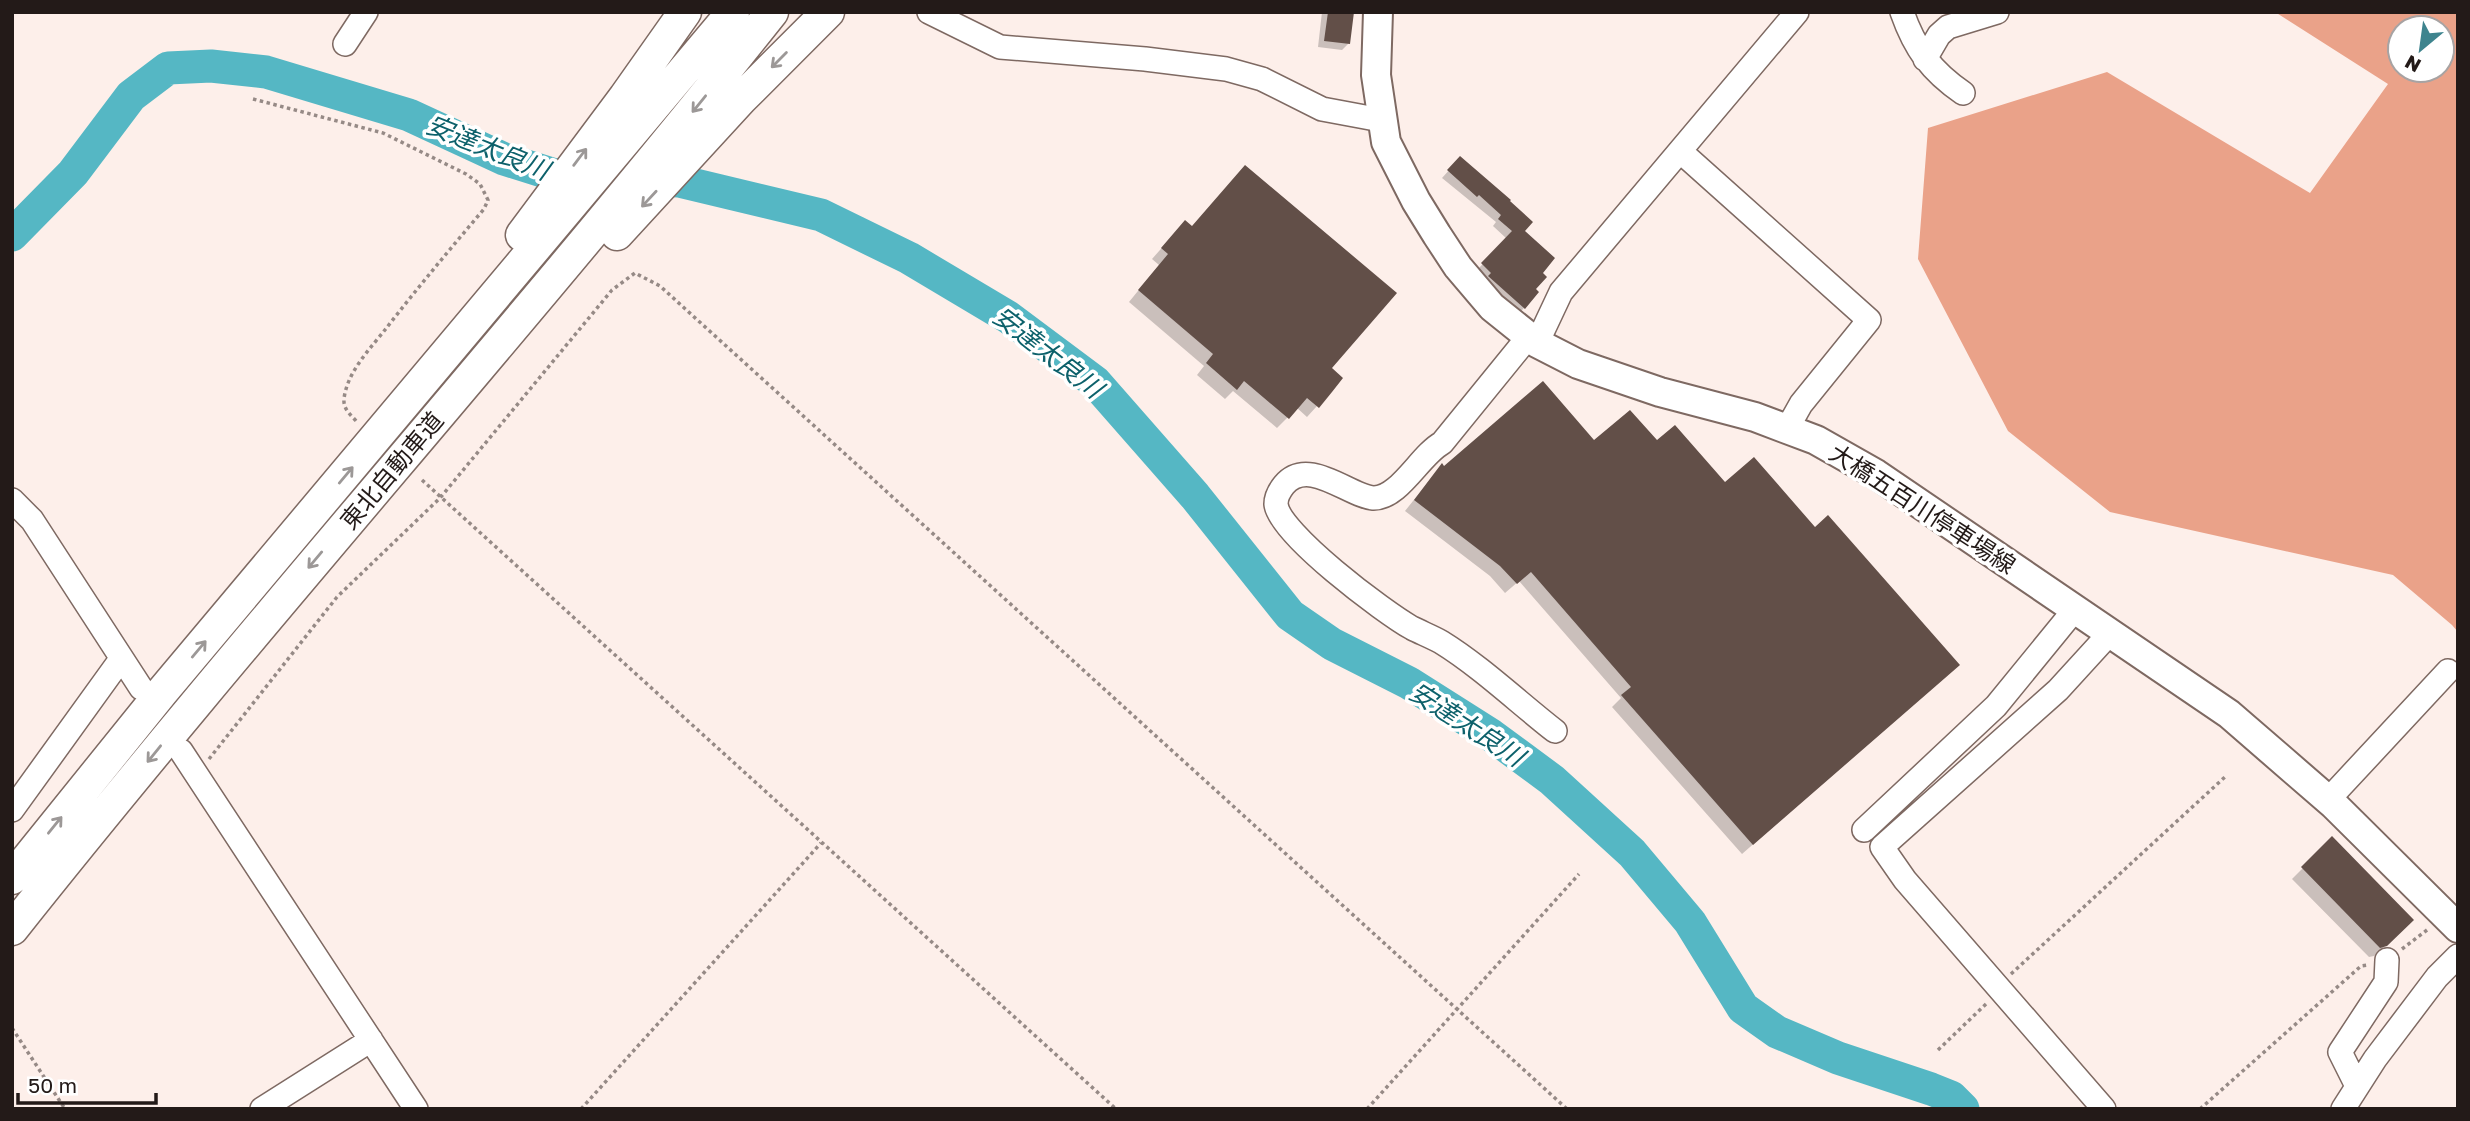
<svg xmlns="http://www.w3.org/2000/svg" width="2470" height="1121" font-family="'Golos Text','Noto Sans JP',sans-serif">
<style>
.forest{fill:#eaa289;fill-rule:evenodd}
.shadow{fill:#0003}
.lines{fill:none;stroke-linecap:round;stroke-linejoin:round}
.river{stroke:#55b7c4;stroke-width:33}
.building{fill:#624f48}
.minor-casing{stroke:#7e6962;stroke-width:26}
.major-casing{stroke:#7e6962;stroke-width:32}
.highway-casing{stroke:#7e6962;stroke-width:35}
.path{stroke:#968a86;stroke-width:3.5;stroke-dasharray:3.5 3.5;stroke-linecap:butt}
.minor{stroke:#fff;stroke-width:23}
.major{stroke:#fff;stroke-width:28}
.highway{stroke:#fff;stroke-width:32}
.oneway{stroke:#9c9897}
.labels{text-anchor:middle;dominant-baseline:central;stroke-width:7;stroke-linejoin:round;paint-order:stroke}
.street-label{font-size:24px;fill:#231a18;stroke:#fff}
.water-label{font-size:26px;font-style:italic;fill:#0d616b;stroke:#fff}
</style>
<rect width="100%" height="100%" fill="#fdefea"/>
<path class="forest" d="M2275,12h183v620l-6,-7 -59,-50 -283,-63 -102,-81 -90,-172 10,-131 179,-56 203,121 78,-109zM2400,28h42v42h-42z"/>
<path class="shadow" d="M1322,12h30l-3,31 -7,7 -24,-3z
M1460,158l63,73 17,42 -16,35 -6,6 -42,-43 31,-32 -14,-13 3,-4 -54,-44z
M1175,233l155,136 -13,37 -10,11 -10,-9 -20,20 -44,-37 -8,8 -28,-24 7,-9 -75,-64 30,-37 -7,-6z
M1594,443h62l69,42 90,44 132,146 -205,179 -130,-147 9,-9 -102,-117 -14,12 -15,-17 -85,-65 36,-45 3,3z
M2332,839l79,81 -37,36 -5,1 -77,-78z"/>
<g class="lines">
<path class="river" d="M641,179l38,2 142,34 88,43 99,59 87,65 100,114 95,119 42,29 77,39 82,52 61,45 80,73 58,69 53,86 34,24 61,26 93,31 20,8 12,12
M12,235l61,-62 58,-77 37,-28 43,-2 55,6 143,43 95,44 51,16 39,2"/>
</g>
<path class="building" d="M1328,12h26l-4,32 -26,-3z
M1460,156l51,44 -1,1 23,21 -8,9 30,27 -12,15 4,4 -11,12 3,3 -14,17 -37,-33 3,-3 -10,-10 31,-32 -14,-12 3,-4 -22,-20 -2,2 -30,-27z
M1245,165l152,128 -65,75 11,10 -11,14 -13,16 -12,-10 -18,21 -45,-38 -7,9 -31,-27 7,-9 -75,-64 30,-36 -7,-6 24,-28 7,6z
M1543,381l51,59 36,-30 27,30 18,-15 50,57 29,-25 61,70 13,-12 132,150 -207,180 -132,-150 10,-8 -100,-115 -14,12 -17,-18 -86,-66 28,-37 2,3z
M2332,836l82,84 -27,26 -7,2 -79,-81z"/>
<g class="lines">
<defs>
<path id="minor" d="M929,12l71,35 145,12 81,10 36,10 60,30 59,11
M1902,12c13,37 29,59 61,81
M345,44l21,-32
M1925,59l14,-24 9,-8 49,-15
M1680,151l189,169 -68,84 -14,25
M1529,336l-87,107c-22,12 -43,56 -69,55 -24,-2 -65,-42 -89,-13 -4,5 -8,12 -8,19 2,29 109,109 136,124 10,5 20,9 29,14 39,24 78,61 114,89
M1537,343l24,-51 236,-280
M12,500l20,20 109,168
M181,751l235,358
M2328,800l120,-129
M12,810l109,-151
M1864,830l132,-124 80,-98
M2357,1086l-17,-34 46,-70 1,-22
M262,1109l109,-69
M2104,1109l-199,-229 -23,-33 176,-157 53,-58
M2343,1109l32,-50 62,-82 21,-21"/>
<path id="major" d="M1378,12l-2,63 10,67 30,59 21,34 21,32 34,40 45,36 41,21 82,28 95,25 61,23 60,34 353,240 105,91 124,123"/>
<path id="highway" d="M617,234l124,-135 87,-87
M522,235l103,-138 60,-85
M12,878l150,-186 571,-680
M12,929c247,-311 513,-606 760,-917"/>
</defs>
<use href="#minor" class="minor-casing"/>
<use href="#major" class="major-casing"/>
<use href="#highway" class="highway-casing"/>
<path class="path" d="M253,99l130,34 83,41 14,10 8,16 -4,9c-33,39 -65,77 -96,117 -16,21 -41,45 -44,73 -1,10 7,16 13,23
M422,480l694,629
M209,759l128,-162 103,-99 172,-208 23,-17 25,13 907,823
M2402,949l25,-19
M2011,974l215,-198
M12,1028l53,81
M1938,1050l49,-47
M581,1109l240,-266
M1367,1109l212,-235
M2200,1109l161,-143 7,-1"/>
<use href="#minor" class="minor"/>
<use href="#major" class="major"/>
<use href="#highway" class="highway"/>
</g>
<defs><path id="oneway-shaft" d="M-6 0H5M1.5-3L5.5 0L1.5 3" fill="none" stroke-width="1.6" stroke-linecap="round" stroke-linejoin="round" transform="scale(1.75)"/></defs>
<g class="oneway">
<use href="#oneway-shaft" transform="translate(779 60) rotate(135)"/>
<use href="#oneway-shaft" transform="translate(699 104) rotate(129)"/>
<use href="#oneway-shaft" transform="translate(580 157) rotate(-53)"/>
<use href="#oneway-shaft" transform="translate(649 199) rotate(133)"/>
<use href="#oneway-shaft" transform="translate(346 475) rotate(-50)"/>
<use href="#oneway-shaft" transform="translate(315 560) rotate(130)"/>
<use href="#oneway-shaft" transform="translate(199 649) rotate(-50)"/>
<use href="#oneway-shaft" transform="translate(154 754) rotate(129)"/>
<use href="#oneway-shaft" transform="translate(55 825) rotate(-51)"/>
</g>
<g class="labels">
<g class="street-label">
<text transform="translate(391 470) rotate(-50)">東北自動車道</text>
<text transform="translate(1923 508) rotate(33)">大橋五百川停車場線</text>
</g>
<g class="water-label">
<text transform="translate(488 147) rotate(22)">安達太良川</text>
<text transform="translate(1048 352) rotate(38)">安達太良川</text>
<text transform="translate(1467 724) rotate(33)">安達太良川</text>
</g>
</g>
<rect width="2470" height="1121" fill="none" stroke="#231a18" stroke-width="28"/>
<g transform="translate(2421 49) rotate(209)"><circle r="33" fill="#ffffff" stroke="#a7a3a3" stroke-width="2"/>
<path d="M0-5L12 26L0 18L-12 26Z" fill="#3e848e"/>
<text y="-10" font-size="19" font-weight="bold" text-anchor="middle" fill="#231a18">N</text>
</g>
<path d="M18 1093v10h138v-10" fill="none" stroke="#231a18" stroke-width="3.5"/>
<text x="28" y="1093" font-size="21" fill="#231a18" stroke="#ffffff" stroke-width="5" paint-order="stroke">50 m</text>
</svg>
